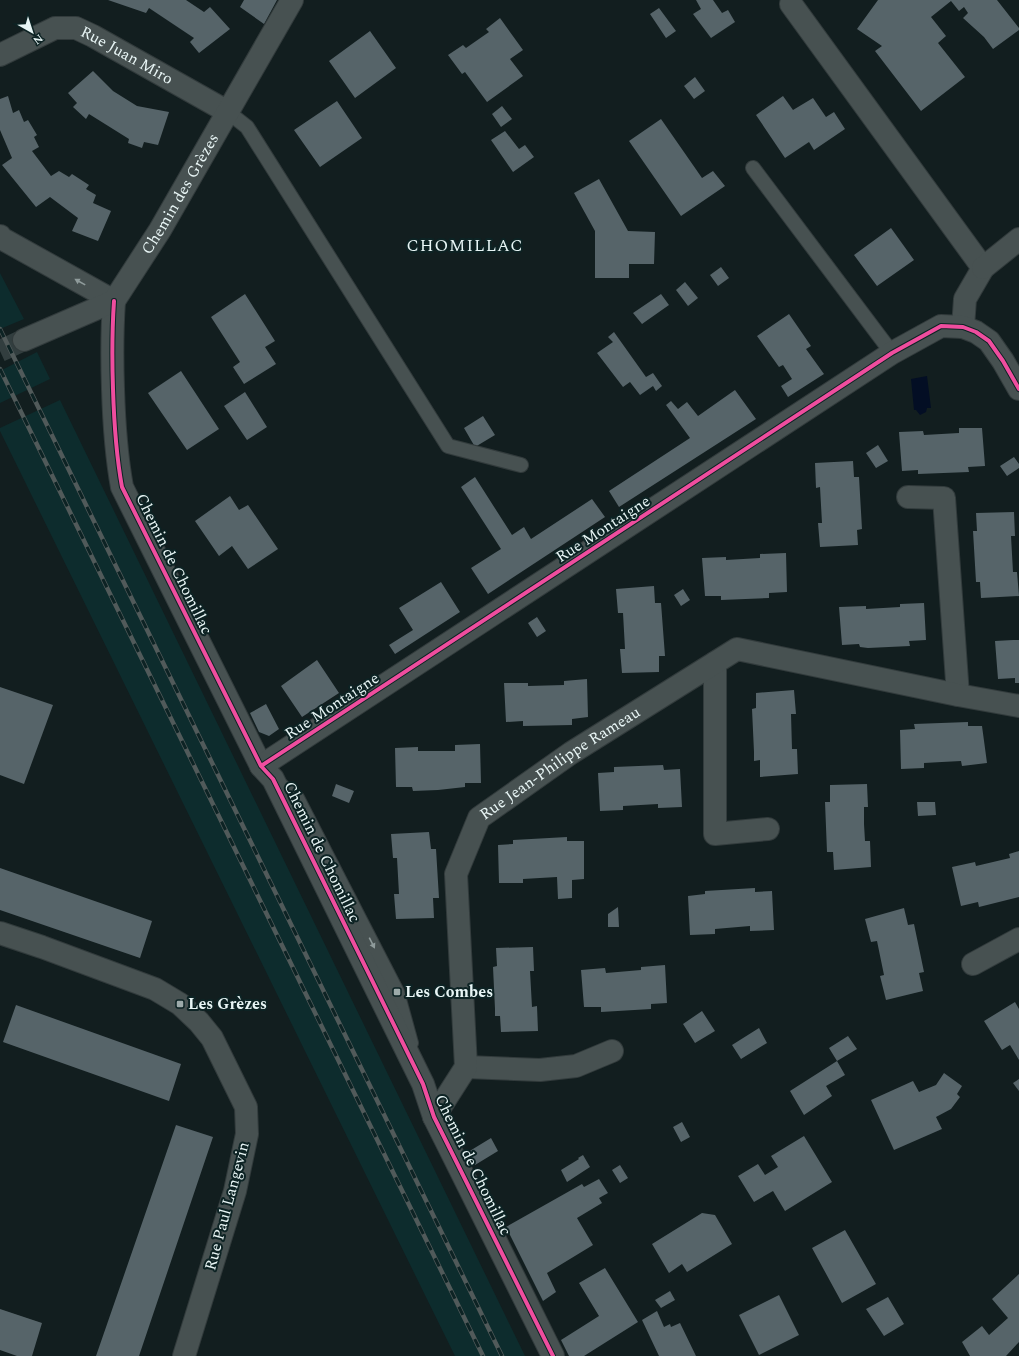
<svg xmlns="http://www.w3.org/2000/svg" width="1019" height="1356" font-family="Spectral,serif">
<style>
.built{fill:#0d2c2d}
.water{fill:#030e24}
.building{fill:#566469}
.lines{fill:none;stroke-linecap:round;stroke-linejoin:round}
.tertiary-tunnel{stroke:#323e3f;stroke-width:22;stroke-dasharray:22 11;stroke-linecap:butt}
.service-casing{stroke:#323b3c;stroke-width:16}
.minor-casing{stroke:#323b3c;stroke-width:24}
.tertiary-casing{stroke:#323b3c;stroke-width:24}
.service{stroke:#475151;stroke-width:14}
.minor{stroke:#475151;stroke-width:22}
.tertiary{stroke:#475151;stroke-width:22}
.rail-casing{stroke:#515a5a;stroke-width:4.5}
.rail{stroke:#0d2324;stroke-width:3;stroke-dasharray:9;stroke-linecap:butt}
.cycleway-casing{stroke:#0d2324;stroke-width:6}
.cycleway{stroke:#ef4d9e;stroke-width:4}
.oneway{fill:#8f9b9b}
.poi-dot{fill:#9daaaa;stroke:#0d2324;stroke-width:1.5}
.labels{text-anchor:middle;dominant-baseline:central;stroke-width:4;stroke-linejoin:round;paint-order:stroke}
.street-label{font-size:16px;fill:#e8f5f5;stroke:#0d2324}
.poi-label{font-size:16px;font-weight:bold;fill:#e8f5f5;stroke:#0d2324;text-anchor:start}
.neighbourhood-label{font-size:17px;letter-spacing:1px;fill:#e8f5f5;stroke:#0d2324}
</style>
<rect width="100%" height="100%" fill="#121e1f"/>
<path class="built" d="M0,273l24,46 -24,10z
M37,352l13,27 -50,24v-32z
M60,400l465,956h-70l-455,-925v-3z"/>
<path class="water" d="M927,376l4,32h-4l-1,4 -6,3 -4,-5h-2l-3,-31z"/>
<path class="building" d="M108,0h78l18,12 6,-5 20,22 -31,24 -9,-11 4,-4 -45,-30 -3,5z
M244,0h33l-13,24 -24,-17z
M696,0h17l9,13 6,-3 7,12 -24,16 -18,-24 8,-5z
M878,0h119l22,28v2l-26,19 -9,-12 -21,-19 5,-5 -4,-6 -5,4 -8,-10 -20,16 15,19 -8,7 27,34 -44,34 -46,-60 7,-5 -25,-17z
M659,8l17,23 -10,7 -16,-24z
M500,18l23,32 -13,9 13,17 -36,26 -22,-30 -3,2 -14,-19 15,-10 3,3 23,-16 -3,-3z
M370,31l26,37 -41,30 -26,-37z
M93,71l20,20 24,15 32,6 -11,33 -14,-3 -2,6 -14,-5 1,-4 -40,-25 -3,5 -13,-12 4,-4 -9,-10z
M695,77l10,14 -11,8 -10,-13z
M8,96l5,17 6,-3 5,12 4,-2 9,15 -3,2 5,10 -7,4 19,25 8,-5 10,6 3,-3 17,11 -3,4 10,6 -3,8 18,8 -13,30 -26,-10 6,-13 -28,-21 -14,10 -34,-42 10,-7 -12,-28v-31z
M783,96l10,14 20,-12 13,19 8,-5 11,17 -31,21 -5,-8 -24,16 -29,-43z
M337,101l25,37 -42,29 -26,-37z
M502,106l10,13 -11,8 -9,-13z
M661,119l41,59 11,-7 12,15 -44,30 -52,-75z
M505,131l14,18 6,-4 9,12 -21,15 -22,-32z
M599,179l29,52 27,1 -1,32h-25v14h-34v-47l-21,-38z
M891,228l23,32 -37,26 -23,-31z
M721,267l8,11 -11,8 -8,-11z
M685,282l13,16 -10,8 -12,-16z
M245,294l30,47 -10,6 11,17 -32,20 -11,-17 7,-5 -29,-45z
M661,294l8,11 -27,19 -9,-11z
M789,314l22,32 -5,3 18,25 -36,23 -7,-11 11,-7 -9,-14 -4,2 -22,-31z
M614,332l32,45 7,-4 9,13 -6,5 -3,-5 -13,9 -10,-13 -7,5 -26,-34 16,-11 -5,-5z
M181,371l38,58 -32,21 -39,-57z
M735,390l21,29 -137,88 -10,-16 81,-53 -24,-33 5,-4 7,8 9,-7 11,14z
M245,392l22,35 -20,13 -23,-34z
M483,416l12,19 -20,12 -11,-19z
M959,428h23l3,38 -17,1 1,5 -51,2v-4l-16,1 -3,-39 24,-1 1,4 35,-2z
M878,445l10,16 -12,7 -10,-15z
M1014,457l5,7v4l-12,8 -7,-10z
M853,461l1,16h5l3,52 -5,1 1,15 -38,2 -2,-24h4l-2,-36 -4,1 -1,-25z
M475,477l37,58 12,-8 7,12 61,-40 13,18 -117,77 -17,-26 30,-19 -40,-62z
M230,496l9,14 9,-5 30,44 -30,20 -16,-23 -13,10 -24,-35z
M1014,512l1,24h-4l2,36h4l2,24 -38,2 -1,-16h-4l-3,-51h4l-1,-18z
M786,553l1,39 -18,1v5l-48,2v-4h-16l-3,-38 24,-1v3l34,-2v-4z
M441,582l19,30 -65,42 -6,-9 24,-15 -14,-22z
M654,586l1,17h6l4,53h-6v16l-37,1 -2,-24h5l-2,-36h-5l-2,-24z
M683,589l7,11 -9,6 -7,-11z
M924,603l2,37 -17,1 1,5 -42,2 -8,-1 -1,-3 -17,1 -3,-38 27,-1v3l34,-2v-3z
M537,617l9,14 -9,6 -9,-14z
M1013,640h6v43h-4v-5l-17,1 -3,-38z
M317,660l22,33 -37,24 -21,-31z
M587,679l1,38 -16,2v6l-49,1v-5l-17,1 -2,-39h24v3l36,-1v-4z
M0,687l53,18 -29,79 -24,-9z
M794,690l2,24h-5l1,35h5l1,25 -38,3v-17l-6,1v-9l-2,-43 4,-1v-15z
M266,704l13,25 -10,7 -10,-4 -9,-19z
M968,722v4h14l5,37 -25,3 -1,-5 -19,1 -18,1v5l-23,1 -1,-39 15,-1 -1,-5z
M480,744l1,39h-16v4l-27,3 -25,1 -1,-4h-16l-1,-39 23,-1v4h37v-6z
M663,765l1,5 16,-1 2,38 -24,1v-4l-35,2v4l-23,1 -2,-38 16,-1v-5z
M336,784l18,7 -5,12 -17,-7z
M867,784l1,23h-4v17l1,17h5l1,26 -37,3 -1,-18h-6l-2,-50h5v-17z
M917,802h18l1,13 -18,1z
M429,832l2,17h5l3,49h-6l1,20 -38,1 -2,-25h5l-2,-36h-4l-2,-24z
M567,837v4h17v38l-12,1v18l-14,1 -1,-22 -34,2v4h-24l-1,-38 15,-1v-4z
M1019,851v46l-40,10 -1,-5 -17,4 -9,-39 23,-5 1,4 34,-8 -1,-4z
M0,868l152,53 -12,37 -140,-48z
M755,888v4l17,-1 2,39 -24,1v-5l-35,3v5l-25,1 -2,-39 17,-2v-3z
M618,907l1,20h-11v-13z
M904,908l4,17 6,-1 10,48 -5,1 4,18 -37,9 -6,-24 4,-1 -7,-34 -6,1 -6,-23z
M533,947l1,24h-4l2,36 5,-1 1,25 -37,1 -1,-16h-5v-7l-2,-42 4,-1 -1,-18z
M665,965l2,38 -16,1v5l-50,3v-5h-17l-3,-37 24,-2 1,5 35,-3v-3z
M1015,1002l4,7v51l-9,-15 -8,5 -18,-29z
M16,1005l165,59 -12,37 -166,-59z
M702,1011l13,20 -20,12 -12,-19z
M759,1028l8,15 -26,16 -9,-14z
M848,1036l9,13 -20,12 8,14 -19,11 6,10 -28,19 -14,-24 47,-30 -8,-13z
M944,1073l18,13 -5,8 3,3 -9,12 -15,8 6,12 -48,21 -23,-50 42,-19 6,11 17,-7z
M1019,1079v12l-6,-8z
M682,1122l8,15 -9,5 -8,-15z
M176,1125l37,12 -74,219h-43z
M804,1136l28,46 -47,29 -12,-20 -19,11 -16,-26 20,-12 7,11 13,-8 -7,-11z
M491,1138l7,13 -23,14 -7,-13z
M583,1155l7,12 -23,15 -6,-12 18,-11 -1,-1z
M620,1165l8,13 -8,5 -8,-13z
M599,1179l9,14 -9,5 3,5 -25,15 16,27 -46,28 9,19 -13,9 -37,-74 76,-43 2,3z
M702,1213l13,2 17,29 -45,28 -5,-8 -13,9 -17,-29z
M845,1230l31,54 -34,19 -30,-55z
M605,1268l33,54 -54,34h-15l-8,-16 38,-24 -20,-33z
M1019,1274v68l-13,14h-36l-8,-14 20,-16 7,9 19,-17 -16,-19z
M670,1291l5,9 -14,8 -6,-8z
M779,1295l20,40 -40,20 -20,-40z
M888,1297l16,27 -20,12 -18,-27z
M0,1309l42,14 -10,33h-15l-17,-6z
M657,1311l7,16 6,-3 1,3 9,-4 16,33h-37l-17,-36z"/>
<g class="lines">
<path class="tertiary-tunnel" d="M0,351l24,-11"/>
<defs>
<path id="service" d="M228,112l19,15 201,319 73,19
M753,168l139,185
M278,783l19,15 100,194 14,51"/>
<g id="minor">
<path d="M791,4l192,264 -18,31 -2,28"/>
<path id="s1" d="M0,55l55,-27h21l17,8 135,76"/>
<path d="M0,236l1,2 113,63c-2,30 -2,59 -1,88 1,33 3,65 9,98l139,279 12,13 150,305 11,33 15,30 104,209"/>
<path d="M983,268l36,-29"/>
<path d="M908,497l36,1 14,197"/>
<path d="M715,663v171l53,-5"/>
<path d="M261,766l631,-413 49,-27 22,1 13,5 13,9 14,20 16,28"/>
<path d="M0,933l42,14 113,42 25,15 19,18 13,16 34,69 1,27 -12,57 -51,165"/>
<path d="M973,964l46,-25"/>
<path d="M466,1067l74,3 36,-4 36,-15"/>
<path id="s2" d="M434,1117l32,-50 -10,-193 23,-56 92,-65 166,-104 221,46 61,11"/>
</g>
<g id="tertiary">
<path id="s3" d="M24,340l90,-39 46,-71 132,-230"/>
</g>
</defs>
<use href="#service" class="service-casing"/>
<use href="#minor" class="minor-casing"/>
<use href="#tertiary" class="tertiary-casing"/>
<use href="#service" class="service"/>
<use href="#minor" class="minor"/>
<use href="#tertiary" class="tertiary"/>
<defs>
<path id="rail" d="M0,329l502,1027
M0,369l483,987"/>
</defs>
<use href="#rail" class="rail-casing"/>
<use href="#rail" class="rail"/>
<defs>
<path id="cycleway" d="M114,301c-2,30 -2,59 -1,88 1,33 3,65 9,98l139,279 12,13 150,305 11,33 15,30 104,209
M261,766l631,-413 49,-27 22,1 13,5 13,9 14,20 16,28"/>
</defs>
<use href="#cycleway" class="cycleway-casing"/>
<use href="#cycleway" class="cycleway"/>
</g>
<defs><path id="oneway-solid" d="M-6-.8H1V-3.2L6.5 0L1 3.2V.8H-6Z"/></defs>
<g class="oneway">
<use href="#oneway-solid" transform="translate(80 282) rotate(-151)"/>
<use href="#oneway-solid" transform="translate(372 943) rotate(63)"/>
</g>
<g class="poi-dot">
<rect x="393" y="988" width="8" height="8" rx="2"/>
<rect x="176" y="1000" width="8" height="8" rx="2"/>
</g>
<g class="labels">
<g class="street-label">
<text stroke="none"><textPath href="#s1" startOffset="140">Rue Juan Miro</textPath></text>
<text stroke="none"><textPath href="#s3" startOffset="224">Chemin des Grèzes</textPath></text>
<text transform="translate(603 529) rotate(-33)">Rue Montaigne</text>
<text transform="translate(174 564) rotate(64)">Chemin de Chomillac</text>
<text transform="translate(332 706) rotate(-33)">Rue Montaigne</text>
<text stroke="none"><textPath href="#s2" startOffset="411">Rue Jean-Philippe Rameau</textPath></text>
<text transform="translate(322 852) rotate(64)">Chemin de Chomillac</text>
<text transform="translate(473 1165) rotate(64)">Chemin de Chomillac</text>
<text transform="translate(227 1206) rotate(-75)">Rue Paul Langevin</text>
</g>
<g class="poi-label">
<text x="405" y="992">Les Combes</text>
<text x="188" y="1004">Les Grèzes</text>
</g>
<g class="neighbourhood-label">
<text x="465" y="246">CHOMILLAC</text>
</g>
</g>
<g transform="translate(32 32) rotate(141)" stroke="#0d2324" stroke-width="3" paint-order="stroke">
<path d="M0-3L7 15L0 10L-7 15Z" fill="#e8f5f5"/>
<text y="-6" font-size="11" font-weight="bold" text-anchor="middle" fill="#e8f5f5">N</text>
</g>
</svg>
